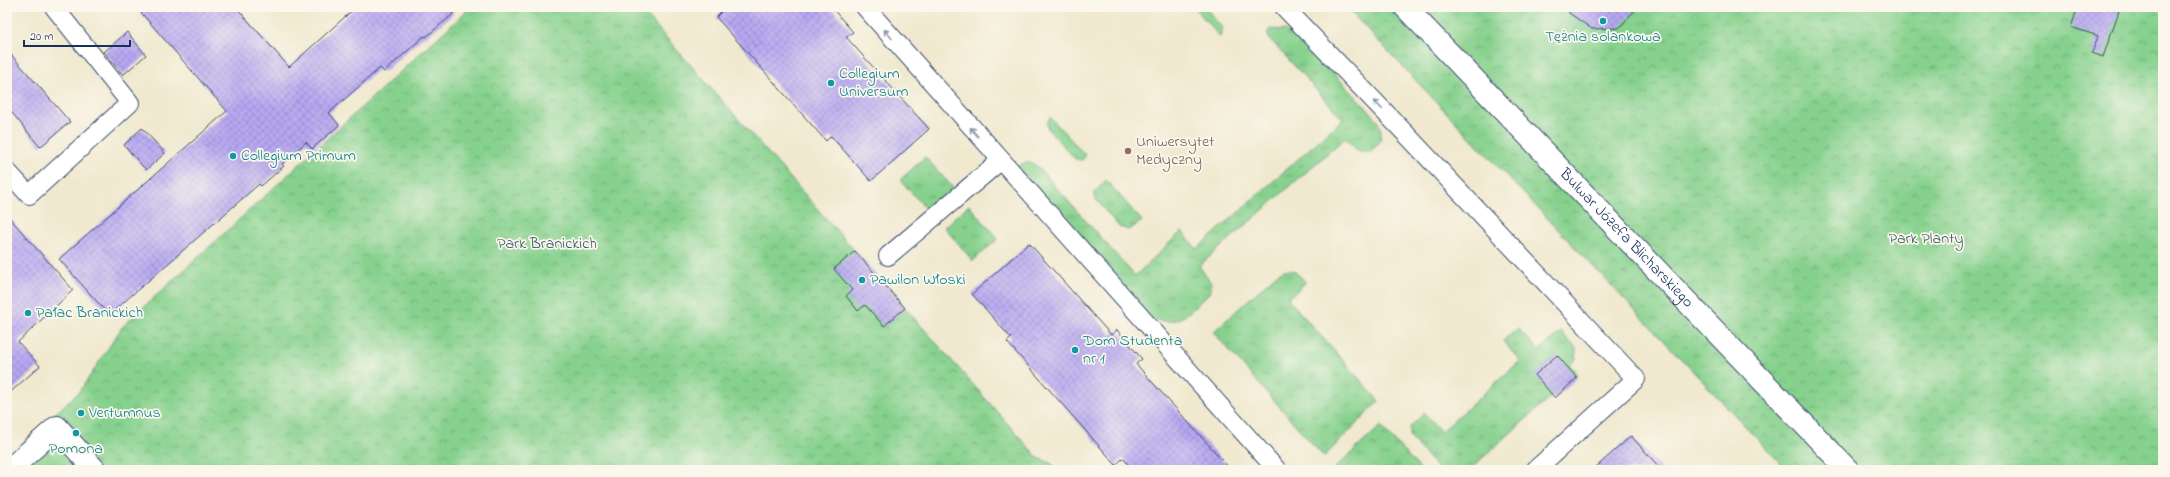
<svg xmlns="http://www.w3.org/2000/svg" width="2170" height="477" font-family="'Indie Flower',sans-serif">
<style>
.grass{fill:url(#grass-tufts);stroke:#508076}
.park{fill:url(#park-crowns);stroke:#508076}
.building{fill:url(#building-cross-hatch)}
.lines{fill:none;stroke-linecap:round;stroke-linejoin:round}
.lane-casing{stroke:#3b4b6f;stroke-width:20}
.street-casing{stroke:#3b4b6f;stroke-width:24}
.lane{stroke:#fff;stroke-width:18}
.street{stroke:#fff;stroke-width:22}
.oneway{stroke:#8d97ae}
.culture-dot{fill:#0f9aa8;stroke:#fbf7ec;stroke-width:1.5}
.education-dot{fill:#8d6e63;stroke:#fbf7ec;stroke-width:1.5}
.labels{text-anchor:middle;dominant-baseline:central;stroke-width:3.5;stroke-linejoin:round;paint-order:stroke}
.culture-label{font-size:16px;fill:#0d838f;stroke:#fbf7ec;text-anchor:start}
.education-label{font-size:16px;fill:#785e54;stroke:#fbf7ec;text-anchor:start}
.street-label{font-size:16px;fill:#1b2f5e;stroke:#fbf7ec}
.park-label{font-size:16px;fill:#36586a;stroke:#fbf7ec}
</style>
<defs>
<pattern id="grass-tufts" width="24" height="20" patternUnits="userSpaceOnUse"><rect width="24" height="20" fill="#86d18d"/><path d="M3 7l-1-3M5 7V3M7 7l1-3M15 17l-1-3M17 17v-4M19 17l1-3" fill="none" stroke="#6daa76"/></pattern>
<pattern id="park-crowns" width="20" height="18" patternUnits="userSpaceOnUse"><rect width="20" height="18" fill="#86d18d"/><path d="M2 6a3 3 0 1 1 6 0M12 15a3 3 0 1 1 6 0" fill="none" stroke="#6daa76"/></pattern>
<pattern id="building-cross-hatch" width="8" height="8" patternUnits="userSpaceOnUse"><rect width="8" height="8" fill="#b7a8f3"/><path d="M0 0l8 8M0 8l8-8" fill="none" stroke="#9489c8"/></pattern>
</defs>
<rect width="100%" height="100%" fill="#fbf7ec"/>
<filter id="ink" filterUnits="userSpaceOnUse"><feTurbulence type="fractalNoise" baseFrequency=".025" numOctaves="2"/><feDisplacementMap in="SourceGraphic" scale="8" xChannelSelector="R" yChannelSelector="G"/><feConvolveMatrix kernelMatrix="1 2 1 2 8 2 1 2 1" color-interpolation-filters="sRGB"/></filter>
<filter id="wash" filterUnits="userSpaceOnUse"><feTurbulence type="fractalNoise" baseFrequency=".012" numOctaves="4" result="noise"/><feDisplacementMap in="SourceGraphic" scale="16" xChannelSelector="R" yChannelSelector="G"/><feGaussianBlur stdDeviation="0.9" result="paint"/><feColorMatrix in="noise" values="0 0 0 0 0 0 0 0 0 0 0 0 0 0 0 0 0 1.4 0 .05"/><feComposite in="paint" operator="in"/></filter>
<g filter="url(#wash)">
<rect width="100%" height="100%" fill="#f0e9cf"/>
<path class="grass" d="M1194,7h11l18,22 -3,8z
M1271,29l13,1 16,8 77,81 4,11 -1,11c-14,21 -22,10 -35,-3l-146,128 12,17 -1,9c-21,19 -27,35 -58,27l-135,-152c7,-6 12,-5 20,-1l98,110 47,-45 15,18 146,-130 -75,-82v-6z
M1050,117l36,39 -4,4 -7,-1 -27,-30 -1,-6z
M925,157l30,33 -25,23 -30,-33z
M1106,180l36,41 -13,9 -10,-3 -25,-30v-4z
M969,205l29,34 -25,22 -29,-34z
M1285,270l9,1 12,11 -18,17 91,102 -55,56 -111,-125 65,-59z
M1518,328l21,23 22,-19 15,16v11l-6,6 8,8 -109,97h-30l-29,-33v-10l14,-14 17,19 79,-71 -17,-20z
M1381,426l40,44h-85l-1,-2z"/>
<path class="park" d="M471,7h168l399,451 13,5 6,7h-1050v-13l73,-66 43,-65z
M1346,7h817v463h-376z"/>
<g id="blocks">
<path class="building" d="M136,7h100l53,60 67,-60h101l-5,5 1,2 -27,23 -2,-1 -40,36 -4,-4 -51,45 10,12 -27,24 -6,-7 -24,22 2,2 -23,20 -2,-2 -150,131 -50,-56 168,-148z
M716,7h115l22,25 -7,5 83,92 -58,52 -40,-45 -5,5 -110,-124 5,-5z
M1569,7h64l1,4 -15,17 -27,1 -23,-16z
M2078,7h30l11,4 -16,46 -11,-4 6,-17 -27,-9z
M127,32l19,23 -23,20 -19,-23z
M7,50l63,72 -30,25 -31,-38 -2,1z
M142,128l23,25 -19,17 -22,-25z
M7,215l66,75 -55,52 22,24 -33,29z
M1029,243l82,92 6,-5 25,29 -6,5 95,106h-98l-10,-12 -7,7 -109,-123 4,-4 -39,-44z
M855,251l50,57 -21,18 -19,-21 -7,6 -12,-15 6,-6 -18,-21z
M1557,355l20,23 -22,20 -20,-23z
M1631,436l31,34h-69z"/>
</g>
</g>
<g filter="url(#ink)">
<use href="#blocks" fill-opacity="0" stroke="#3b4b6f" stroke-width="1"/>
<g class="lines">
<defs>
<path id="lane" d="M865,7l412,463
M1284,7l121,126 231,246 -101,91
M7,171l22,24 101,-92 -76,-96
M888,256l112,-95"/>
<g id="street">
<path id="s1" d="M1405,7l443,463"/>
<path d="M9,470l48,-43 38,43"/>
</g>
</defs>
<use href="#lane" class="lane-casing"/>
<use href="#street" class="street-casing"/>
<use href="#lane" class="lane"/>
<use href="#street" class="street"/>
</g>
<defs><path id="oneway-shaft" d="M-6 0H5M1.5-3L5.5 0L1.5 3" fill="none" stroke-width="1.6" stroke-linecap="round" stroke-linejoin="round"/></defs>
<g class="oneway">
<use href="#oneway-shaft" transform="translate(888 34) rotate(-131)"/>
<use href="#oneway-shaft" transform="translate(1378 105) rotate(-134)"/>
<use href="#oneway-shaft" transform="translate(974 132) rotate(-131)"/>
</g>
</g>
<g class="culture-dot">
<circle cx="1603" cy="21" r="4"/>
<circle cx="831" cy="83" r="4"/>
<circle cx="233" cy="156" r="4"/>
<circle cx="862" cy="280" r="4"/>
<circle cx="28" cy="313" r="4"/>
<circle cx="1075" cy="350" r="4"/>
<circle cx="81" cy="413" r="4"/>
<circle cx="76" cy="433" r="4"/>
</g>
<circle class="education-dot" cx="1128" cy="151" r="4"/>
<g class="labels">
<g class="culture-label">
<text x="1603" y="37" text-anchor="middle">Tężnia solankowa</text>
<text x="839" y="74">Collegium<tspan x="839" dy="18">Universum</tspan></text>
<text x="241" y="156">Collegium Primum</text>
<text x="870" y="280">Pawilon Włoski</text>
<text x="36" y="313">Pałac Branickich</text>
<text x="1083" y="341">Dom Studenta<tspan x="1083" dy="18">nr 1</tspan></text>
<text x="89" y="413">Vertumnus</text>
<text x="76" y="449" text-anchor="middle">Pomona</text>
</g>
<g class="education-label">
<text x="1136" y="142">Uniwersytet<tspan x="1136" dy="18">Medyczny</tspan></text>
</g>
<g class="street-label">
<text stroke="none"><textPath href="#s1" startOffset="320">Bulwar Józefa Blicharskiego</textPath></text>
</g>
<g class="park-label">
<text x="1926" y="239">Park Planty</text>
<text x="547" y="244">Park Branickich</text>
</g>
</g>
<rect width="2170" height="477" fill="none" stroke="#fbf7ec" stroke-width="24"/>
<path d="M24 40v6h106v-6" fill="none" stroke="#1b2f5e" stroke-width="2"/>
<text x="30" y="40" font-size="12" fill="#1b2f5e" stroke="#fbf7ec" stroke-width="3" paint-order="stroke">20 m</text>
</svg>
